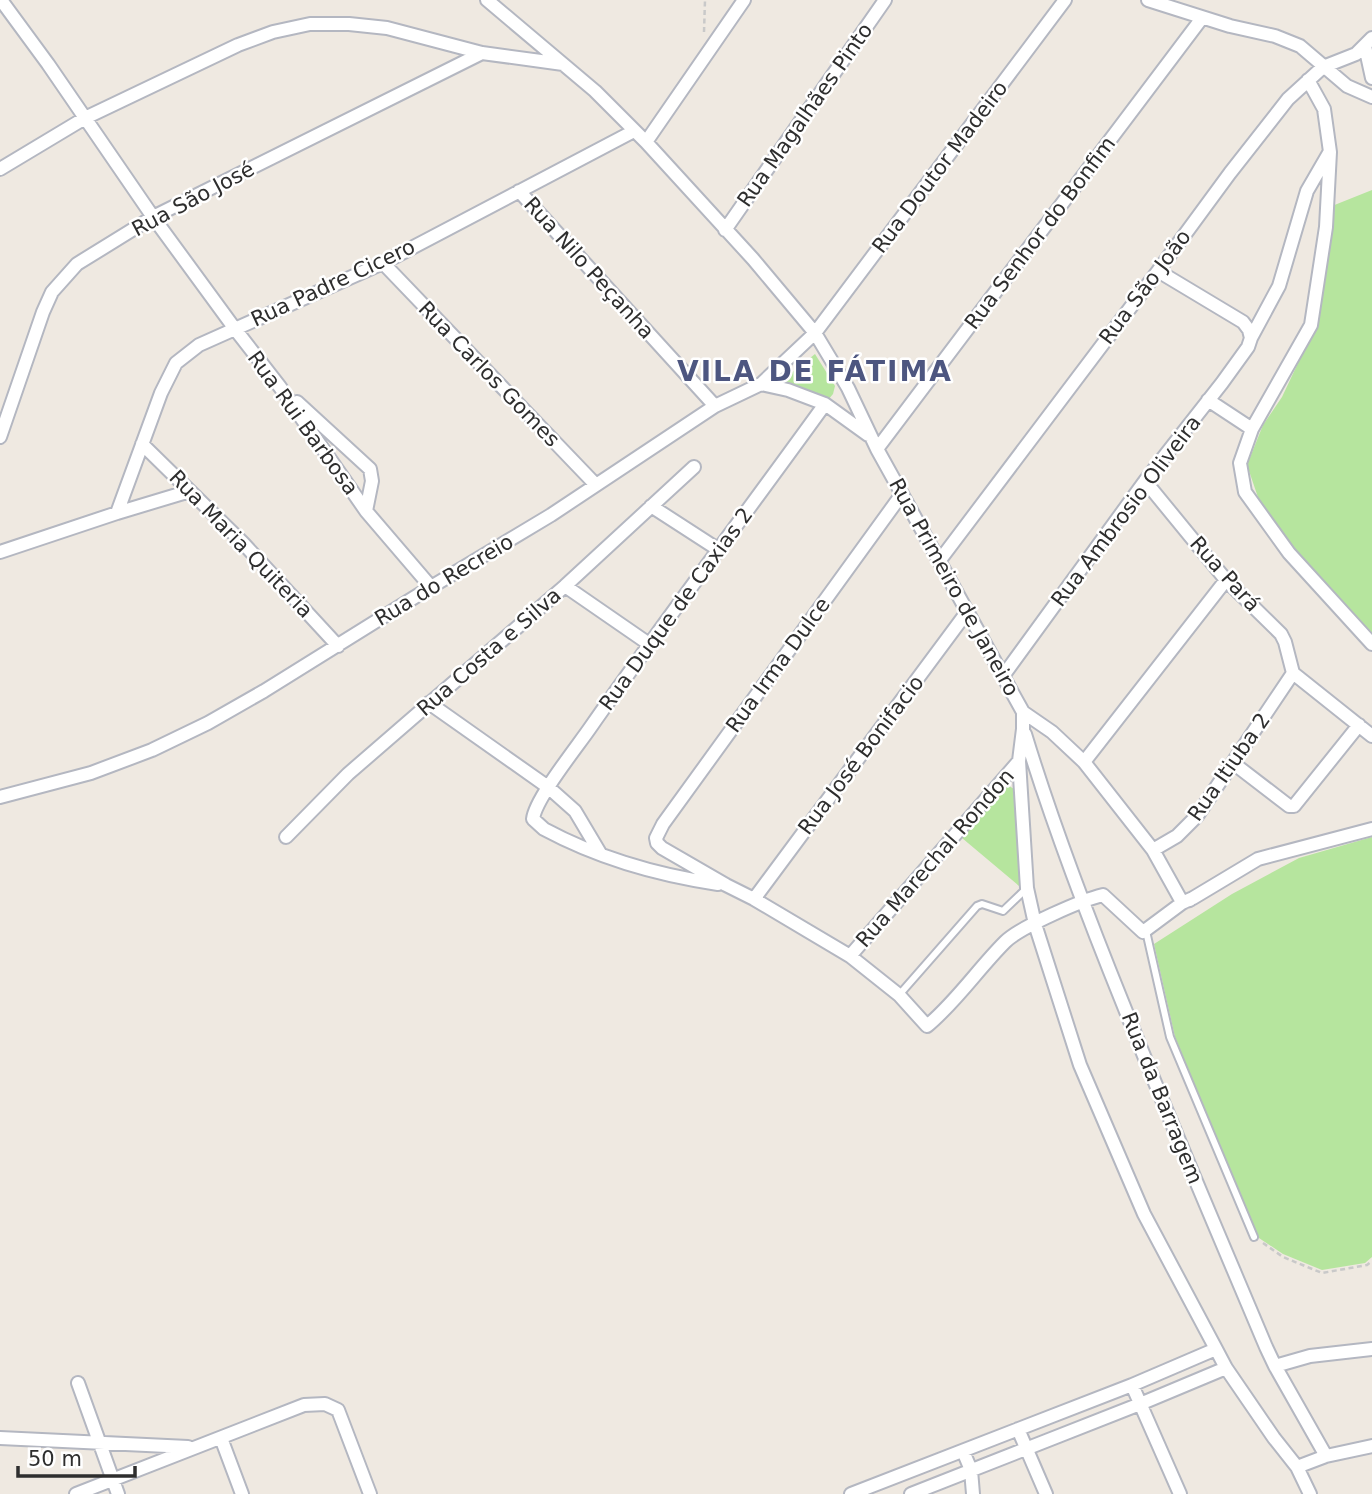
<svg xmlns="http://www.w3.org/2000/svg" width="1372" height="1494" font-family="'DejaVu Sans',sans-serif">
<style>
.green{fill:#b6e59e}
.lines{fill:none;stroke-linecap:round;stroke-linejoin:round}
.lane-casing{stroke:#b4b7c1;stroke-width:10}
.street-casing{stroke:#b4b7c1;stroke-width:16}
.path{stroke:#c9c9c9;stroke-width:2.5;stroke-dasharray:5 3.5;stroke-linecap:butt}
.lane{stroke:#fff;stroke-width:6}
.street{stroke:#fff;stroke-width:12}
.labels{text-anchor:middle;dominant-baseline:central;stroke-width:5;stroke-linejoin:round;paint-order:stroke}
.street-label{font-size:21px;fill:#2e2e2e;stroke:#fff}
.district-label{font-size:28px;font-weight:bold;letter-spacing:2px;fill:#4d5680;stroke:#fff}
</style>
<rect width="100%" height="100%" fill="#efe9e1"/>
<path class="green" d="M1372,190v448l-109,-126 -16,-47 16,-40 19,-28 34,-72 16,-119z
M815,354l20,32 -2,8 -5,6 -48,-18z
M1006,784l8,5 11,102 -63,-53 32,-45z
M1372,837v420l-7,6 -43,7 -39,-16 -27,-18 -81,-199 -21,-93 78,-50 67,-36z"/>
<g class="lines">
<defs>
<path id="lane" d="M1146,931l24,106 84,200
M899,995l78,-89 5,-2 21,7 24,-23"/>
<path id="street" d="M1,0l47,64 105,153 82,112 45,58 86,124 65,76
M487,0l108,91 51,51 107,117 62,74 33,55 29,61 146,263v17l-4,32 8,127 8,36 45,141 64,149 72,135 10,19 48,70 23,29 13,27
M1148,0l82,26 45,10 25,10 47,40 25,11
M1365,46l7,32
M1308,80l16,29 6,43 -4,75 -15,98 -59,104 -12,34 5,29 44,61 83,91
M646,142l98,-142
M0,169l85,-51 153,-73 35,-13 37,-8h39l38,4 95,25 81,11
M519,191l196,215
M725,230l160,-230
M383,263l213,222
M1251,338l28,-52 28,-95 22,-38
M761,384l54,-51 250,-333
M1208,400l44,29
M297,402l73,67 2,12 -6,30
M0,437l43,-125 9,-20 25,-28 76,-47 329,-164
M142,444l101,99 95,103
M877,449l325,-431
M1145,481l81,99 55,54 4,8 8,31
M902,494l-239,330 -7,14 1,5 5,5 64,37 28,14 96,57 49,39 28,31c29,-24 51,-57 78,-84 15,-15 77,-42 98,-47l40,37 39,-29 11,-5 65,-39 114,-30
M651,506l68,44
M117,513l44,-120 15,-30 23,-18 184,-82 251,-132
M0,552l117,-39 73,-22
M940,560l218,-289 72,-98 58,-74 35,-32 33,-13 16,-16
M565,586l84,58
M1293,673l79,63
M1003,676l142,-195 77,-98 26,-36 3,-9 -2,-8 -6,-8 -85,-51
M429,703l119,84 27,24 25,42
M1023,712l29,20 32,30 69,88 29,52 8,-2
M1025,734c28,92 62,181 98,270 46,115 95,229 143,343l9,19 51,90
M1084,762l142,-182
M1233,763l56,43h5l65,-81
M0,797l91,-24 61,-23 56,-27 56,-32 167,-104 120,-72 164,-109 46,-22 27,6 37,14 43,31
M286,837l62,-63 217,-188 129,-119
M1153,850l24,-14 20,-20 96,-143
M718,884c-61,-9 -120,-26 -174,-55l-11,-10c2,-20 44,-72 57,-91 76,-109 157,-216 235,-324
M754,899l213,-287
M850,956l169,-195
M1275,1366l35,-10 62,-7
M78,1383l40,111
M1132,1385l48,109
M1018,1429l28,65
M0,1438l188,9
M221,1438l21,56
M963,1451l8,19 2,24
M1297,1467l29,-11 46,-10
M76,1494l228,-89 21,-1 13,6 32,84
M851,1494l281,-109 84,-36
M911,1494l229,-90 86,-36"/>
</defs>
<use href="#lane" class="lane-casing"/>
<use href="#street" class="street-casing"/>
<path class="path" d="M704,32l1,-32
M1263,1243l20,14 39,16 45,-8 5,-4"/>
<use href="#lane" class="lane"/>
<use href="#street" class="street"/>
</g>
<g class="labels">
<g class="street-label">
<text transform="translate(805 115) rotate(-55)">Rua Magalhães Pinto</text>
<text transform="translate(940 167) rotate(-53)">Rua Doutor Madeiro</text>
<text transform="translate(193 199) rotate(-28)">Rua São José</text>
<text transform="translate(1040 233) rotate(-53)">Rua Senhor do Bonfim</text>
<text transform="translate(589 268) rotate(48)">Rua Nilo Peçanha</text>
<text transform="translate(333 283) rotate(-25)">Rua Padre Cicero</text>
<text transform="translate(1145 287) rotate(-53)">Rua São João</text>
<text transform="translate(489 374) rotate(46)">Rua Carlos Gomes</text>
<text transform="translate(303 423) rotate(54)">Rua Rui Barbosa</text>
<text transform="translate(1126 511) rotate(-53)">Rua Ambrosio Oliveira</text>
<text transform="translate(241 544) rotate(46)">Rua Maria Quiteria</text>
<text transform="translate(1225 574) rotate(48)">Rua Pará</text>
<text transform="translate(444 580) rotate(-31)">Rua do Recreio</text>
<text transform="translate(954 587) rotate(61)">Rua Primeiro de Janeiro</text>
<text transform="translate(676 609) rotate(-54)">Rua Duque de Caxias 2</text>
<text transform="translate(489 652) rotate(-41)">Rua Costa e Silva</text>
<text transform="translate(778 665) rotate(-54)">Rua Irma Dulce</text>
<text transform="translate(861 755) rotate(-53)">Rua José Bonifacio</text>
<text transform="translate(1229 767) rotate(-55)">Rua Itiuba 2</text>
<text transform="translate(935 858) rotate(-49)">Rua Marechal Rondon</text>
<text transform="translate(1162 1098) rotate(68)">Rua da Barragem</text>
</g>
<g class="district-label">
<text x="815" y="371">VILA DE FÁTIMA</text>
</g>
</g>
<path d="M18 1466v10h117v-10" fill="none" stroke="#2e2e2e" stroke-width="3.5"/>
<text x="28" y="1466" font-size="21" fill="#2e2e2e" stroke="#ffffff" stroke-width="5" paint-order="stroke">50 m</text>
</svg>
